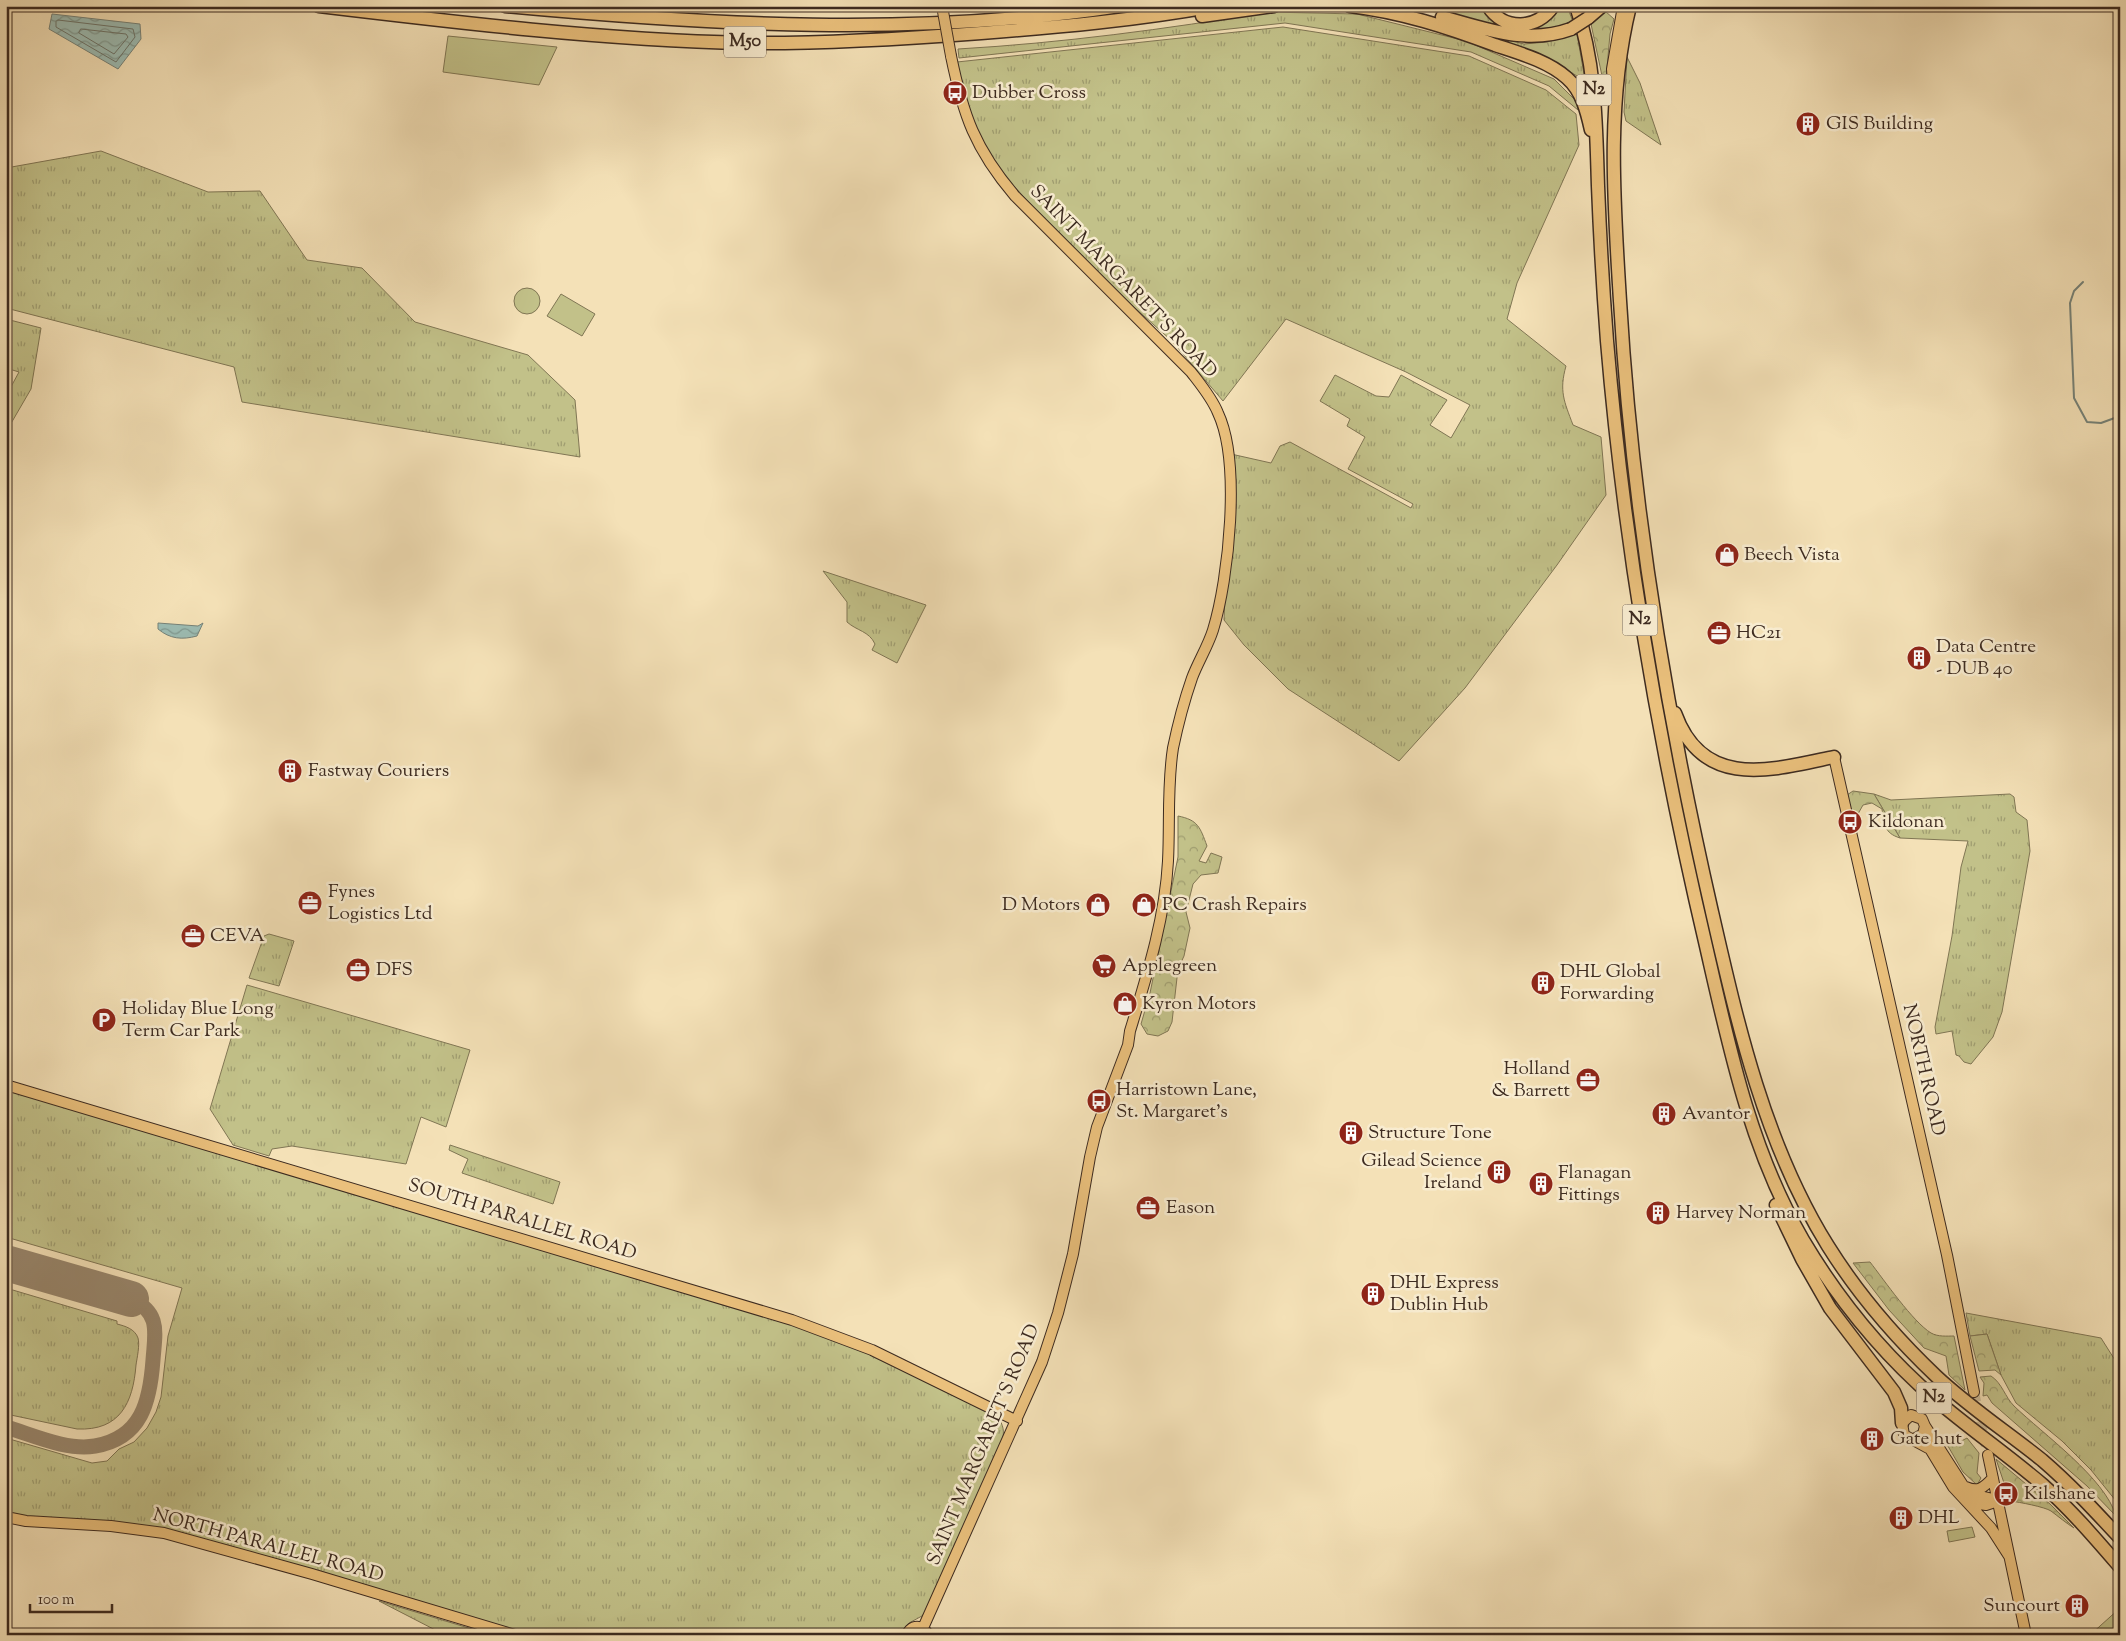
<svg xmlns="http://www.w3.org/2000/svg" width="2126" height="1641" font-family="'Sorts Mill Goudy',serif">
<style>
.grass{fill:url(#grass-tufts);stroke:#807654}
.forest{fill:url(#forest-crowns);stroke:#807654}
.garden{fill:#c2c189;stroke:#807654}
.water{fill:url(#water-waves);stroke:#768278}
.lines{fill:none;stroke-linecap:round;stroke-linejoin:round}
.shore{stroke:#6c746a;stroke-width:1}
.stream{stroke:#768278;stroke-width:2}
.taxiway{stroke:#98866c;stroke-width:15}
.runway{stroke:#98866c;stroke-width:36}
.major-tunnel{stroke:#cfbd99;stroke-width:10;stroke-dasharray:10 5;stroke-linecap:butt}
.major-casing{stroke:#3d2b20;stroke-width:12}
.highway-casing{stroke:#3d2b20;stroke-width:15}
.major{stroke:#eac07c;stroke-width:10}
.highway{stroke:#eac07c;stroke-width:12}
.major-bridge-casing{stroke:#3d2b20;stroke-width:12;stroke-linecap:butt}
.highway-bridge-casing{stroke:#3d2b20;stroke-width:15;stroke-linecap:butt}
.major-bridge{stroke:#eac07c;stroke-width:10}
.highway-bridge{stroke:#eac07c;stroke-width:12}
.labels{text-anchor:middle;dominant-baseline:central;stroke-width:5;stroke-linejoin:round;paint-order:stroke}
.shield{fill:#f8ecd0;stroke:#756555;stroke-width:1}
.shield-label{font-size:18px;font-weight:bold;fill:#3d2b20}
.poi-label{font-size:19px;fill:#3d2b20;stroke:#f8ecd0;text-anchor:start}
.street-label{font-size:19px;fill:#3d2b20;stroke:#f8ecd0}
</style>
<defs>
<pattern id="grass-tufts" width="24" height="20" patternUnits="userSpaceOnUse" patternTransform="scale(1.25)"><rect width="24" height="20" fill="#c2c189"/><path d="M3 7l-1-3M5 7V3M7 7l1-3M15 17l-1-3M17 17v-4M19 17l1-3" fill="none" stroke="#9f9d70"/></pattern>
<pattern id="forest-crowns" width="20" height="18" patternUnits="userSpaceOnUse" patternTransform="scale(1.25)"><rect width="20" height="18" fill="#c2c189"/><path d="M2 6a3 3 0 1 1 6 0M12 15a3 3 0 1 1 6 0" fill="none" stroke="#9f9d70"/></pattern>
<pattern id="water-waves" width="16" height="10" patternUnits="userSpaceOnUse" patternTransform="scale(1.25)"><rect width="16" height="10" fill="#9cbcb3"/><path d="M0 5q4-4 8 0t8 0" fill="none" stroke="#809991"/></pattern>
</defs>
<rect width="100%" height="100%" fill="#f4e1b7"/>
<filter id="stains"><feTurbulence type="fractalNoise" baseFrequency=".004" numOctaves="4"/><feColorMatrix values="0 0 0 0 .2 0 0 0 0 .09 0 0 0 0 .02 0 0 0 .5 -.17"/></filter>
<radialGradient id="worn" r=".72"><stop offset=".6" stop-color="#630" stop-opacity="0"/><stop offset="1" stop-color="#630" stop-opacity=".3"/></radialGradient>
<path class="grass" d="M1403,6h78c8,14 32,23 48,22 8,-1 18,-9 25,-12l3,-10h10l6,16 -16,9 -44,3 -55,-18z
M1269,12l88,2 109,27 88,38 22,22 2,9 -29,-24 -78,-34 -186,-29 -326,35 -1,-9c104,-6 208,-20 311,-37z
M1283,27l186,29 77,34 30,24 3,31 -62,138 -10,36 59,47c-7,25 -2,35 7,59l28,12 5,58 -49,70 -92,123 -66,73 -111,-72 -44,-44 -20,-25 7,-166 40,9 9,-17 10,-4 121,66 2,-4 -65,-35 17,-32 -18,-11 3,-7 -30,-18 15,-26 41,21 13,1 12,-22 46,25 -17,25 21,13 19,-33 -64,-33 -120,-53 -63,82 -51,-60 -91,-81 -88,-97 -17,-33 -15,-44 -4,-24z
M1472,31l52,13 23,-2 30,-8 11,63 -11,-21 -29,-18z
M1627,57l13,26 21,62 -35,-24 -2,-9z
M101,151l107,41 52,-1 47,69 55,8 53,54 113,33 47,45 5,57 -338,-55 -8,-35 -228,-59v-140z
M6,319l35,9 -10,61 -25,43v-36l13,-24 -13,-4z
M823,571l103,34 -29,58 -25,-13 3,-6c-6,-13 -18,-13 -28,-22v-20z
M1874,794l17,6 119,-6 4,3 2,15 11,8 3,31 -28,161 -9,25 -22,27 -7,-2 -5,-6 -3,-1 -4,-24 -16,3 -1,-7 17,-91 9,-69 7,-26 -68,-3z
M269,934l25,7 -15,45 -30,-8 15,-42z
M247,985l223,65 -24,77 -25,-10 -15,47 -114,-18 -20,3 -3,7 -36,-11 -23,-36z
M6,1088l782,234 90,34 120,61c5,8 7,14 4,24l-73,166 -7,9 -13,7 -12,12h-369l-371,-107 -99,-7 -52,-8v-75l86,25 15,-2 12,-12 15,-7 13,-14 9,-16 5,-15 7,-61 14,-48 -176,-51z
M450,1145l110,37 -7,22 -91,-31 6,-14 -19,-9z
M6,1288l111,33v3c8,2 18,5 21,14 2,7 -1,20 -2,27 -3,38 -16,66 -59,64l-71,-15z
M1966,1313l135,25 19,30v133h-4l-25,-31 -29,-29 -46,-38 -15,-28 -14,-41 -17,2z
M379,1601l113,34h-47z
M2120,1608v27h-30z"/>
<path class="forest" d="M1605,11l9,8 -4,15 -5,56 -14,-66z
M1853,791l21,3 26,44c-16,-5 -16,-14 -18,-29l-10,-6 -9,2 -9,16 -7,-26z
M1178,816c20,4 22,11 29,30l-8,15 7,2 5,-10 11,4 -4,16 -17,2 -8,9 -7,28 4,16 -6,28 -6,13 -6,53 -4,9 -10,5 -11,-2 -6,-10 9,-31 28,-136z
M1870,1262c14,18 43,60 61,71 7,4 16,3 23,3l11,54 -16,-15 -3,-19 -22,-8 -35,-38 -36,-47z
M1987,1334l14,41 -6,-5 -16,1 -9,-35z
M1991,1376c11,7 14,21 23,30 29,28 91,72 102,110l-29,-30 -95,-83 -5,-8 -4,1 1,-13 -4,-6z
M1967,1438l12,15 -2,20 4,5 -4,7 -14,-13 -18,-31 11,3z
M1996,1459l54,45 24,24c-8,-5 -15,-11 -23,-17 -6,-4 -32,-9 -41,-10z"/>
<path class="garden" d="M448,36l109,11 -18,38 -96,-13z
M514 301a13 13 0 1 1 26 0a13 13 0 1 1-26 0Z
M561,294l34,20 -13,22 -35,-20z
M1972,1527l3,10 -26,5 -2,-11z"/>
<path class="water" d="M52,14l88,10 1,15 -23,30 -69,-40z
M158,623l40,3 5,-3 -6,13c-15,4 -27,3 -39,-7z"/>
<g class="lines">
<path class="shore" d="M58,20l75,9 2,8 -19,25 -60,-35v-5z
M81,29l45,5 2,3 -14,17 -35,-21z"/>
<path class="stream" d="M2083,282l-9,9 -4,12 4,95 13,24 14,1 19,-7"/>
<path class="taxiway" d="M6,1427c27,8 61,24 89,19 47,-8 55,-45 58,-86 2,-28 8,-47 -22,-61"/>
<path class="runway" d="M6,1263l125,36"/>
<path class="major-tunnel" d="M1974,1392l14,63"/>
<defs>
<path id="major" d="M1613,82l-1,-13 11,-63
M1834,757l113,498 27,137
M6,1085l786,235 80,30 145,71
M1925,1426l41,64c10,8 21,6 32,11
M1914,1439l9,-5 2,-8 -3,-7 -11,-4 -9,8 2,12 26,14 23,38 38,41 18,28
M1988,1455l38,180
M1966,1487c13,6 18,0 27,-9
M1967,1502l19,3 12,-4
M6,1517l20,4 85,5 53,7 148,41 203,61
M923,1628l119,-266 16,-49 15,-59 17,-97 7,-30 31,-82 2,-14c17,-56 35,-112 38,-170 2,-38 -1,-75 5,-113 5,-24 11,-47 19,-70 6,-16 16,-32 21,-48 16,-52 28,-168 5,-217 -6,-15 -17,-28 -27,-41l-176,-176c-40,-47 -52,-81 -64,-140
M907,1635c3,-8 9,-10 16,-7l6,7"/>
<path id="highway" d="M319,6c142,17 284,34 427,37 79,1 156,-4 235,-10 78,-6 156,-13 233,-27
M505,6c204,19 412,31 615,0
M1350,6c51,6 97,21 145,39 24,8 53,16 72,33 15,13 20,34 24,52
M1488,6c15,25 50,24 65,0
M1576,6c20,58 20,119 22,180 2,51 5,103 9,155 17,204 52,405 99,605 23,101 44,203 97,294 35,59 80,114 132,159 35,30 73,56 108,86 28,25 52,53 77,82
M1630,6c-24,97 -16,197 -10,295 12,206 46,410 92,611 26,114 53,233 116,334 30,48 67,91 108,130 33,31 71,56 106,84 28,24 53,51 78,78
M1202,16l72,-10
M1442,17c44,12 85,28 129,12
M1588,18l14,-12
M1675,713c28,78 97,57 159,44
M1776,1205l26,54 28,49 64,84 7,16 1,15"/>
</defs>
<use href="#major" class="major-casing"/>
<use href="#highway" class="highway-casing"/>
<use href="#major" class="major"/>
<use href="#highway" class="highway"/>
<defs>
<path id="major-bridge" d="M942,6l9,50"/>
<path id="highway-bridge" d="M1571,29l17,-11"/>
</defs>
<use href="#major-bridge" class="major-bridge-casing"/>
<use href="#highway-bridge" class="highway-bridge-casing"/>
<use href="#major-bridge" class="major-bridge"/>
<use href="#highway-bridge" class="highway-bridge"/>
</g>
<defs>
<symbol id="bus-disc" viewBox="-11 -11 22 22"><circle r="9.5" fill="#8f2418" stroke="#f8ecd0"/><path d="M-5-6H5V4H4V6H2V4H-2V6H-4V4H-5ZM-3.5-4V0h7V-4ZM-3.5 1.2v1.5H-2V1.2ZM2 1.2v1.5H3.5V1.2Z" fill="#fff"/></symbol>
<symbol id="building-disc" viewBox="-11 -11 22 22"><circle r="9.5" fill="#8f2418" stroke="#f8ecd0"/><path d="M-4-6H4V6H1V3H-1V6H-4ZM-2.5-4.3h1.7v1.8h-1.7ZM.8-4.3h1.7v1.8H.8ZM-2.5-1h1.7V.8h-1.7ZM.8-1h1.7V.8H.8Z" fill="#fff"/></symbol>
<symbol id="shop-disc" viewBox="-11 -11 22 22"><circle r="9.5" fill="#8f2418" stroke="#f8ecd0"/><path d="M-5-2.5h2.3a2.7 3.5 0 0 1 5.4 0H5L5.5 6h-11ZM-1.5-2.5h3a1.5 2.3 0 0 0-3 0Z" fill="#fff"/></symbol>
<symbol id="office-disc" viewBox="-11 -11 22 22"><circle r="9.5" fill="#8f2418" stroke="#f8ecd0"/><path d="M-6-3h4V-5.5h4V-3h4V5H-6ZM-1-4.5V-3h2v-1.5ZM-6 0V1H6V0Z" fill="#fff"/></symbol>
<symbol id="supermarket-disc" viewBox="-11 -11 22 22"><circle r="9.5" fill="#8f2418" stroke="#f8ecd0"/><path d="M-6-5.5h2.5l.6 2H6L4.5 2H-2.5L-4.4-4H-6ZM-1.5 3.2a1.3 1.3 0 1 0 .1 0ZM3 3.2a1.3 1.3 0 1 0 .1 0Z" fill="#fff"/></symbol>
<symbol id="parking-disc" viewBox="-11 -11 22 22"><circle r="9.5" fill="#8f2418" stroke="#f8ecd0"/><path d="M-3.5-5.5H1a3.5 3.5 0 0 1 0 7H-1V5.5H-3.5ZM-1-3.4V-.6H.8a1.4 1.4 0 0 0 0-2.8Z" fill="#fff"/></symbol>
</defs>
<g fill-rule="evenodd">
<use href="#bus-disc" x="941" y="79" width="28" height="28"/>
<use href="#building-disc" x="1794" y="110" width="28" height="28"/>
<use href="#shop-disc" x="1713" y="541" width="28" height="28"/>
<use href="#office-disc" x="1705" y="619" width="28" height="28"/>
<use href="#building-disc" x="1905" y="644" width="28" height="28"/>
<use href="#building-disc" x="276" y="757" width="28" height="28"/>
<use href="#bus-disc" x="1836" y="808" width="28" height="28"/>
<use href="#office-disc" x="296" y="889" width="28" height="28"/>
<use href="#shop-disc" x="1084" y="891" width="28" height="28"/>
<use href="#shop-disc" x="1130" y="891" width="28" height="28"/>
<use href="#office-disc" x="179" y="922" width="28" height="28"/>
<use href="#supermarket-disc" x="1090" y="952" width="28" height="28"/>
<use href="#office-disc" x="344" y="956" width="28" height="28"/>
<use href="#building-disc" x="1529" y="969" width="28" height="28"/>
<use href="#shop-disc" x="1111" y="990" width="28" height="28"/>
<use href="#parking-disc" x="90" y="1006" width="28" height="28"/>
<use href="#office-disc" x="1574" y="1066" width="28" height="28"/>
<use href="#bus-disc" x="1085" y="1087" width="28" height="28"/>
<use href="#building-disc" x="1650" y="1100" width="28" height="28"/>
<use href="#building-disc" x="1337" y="1119" width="28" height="28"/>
<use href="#building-disc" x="1485" y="1158" width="28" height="28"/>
<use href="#building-disc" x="1527" y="1170" width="28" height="28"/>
<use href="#office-disc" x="1134" y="1194" width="28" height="28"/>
<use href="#building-disc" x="1644" y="1199" width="28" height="28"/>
<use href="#building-disc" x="1359" y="1280" width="28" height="28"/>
<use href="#building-disc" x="1858" y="1425" width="28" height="28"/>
<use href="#bus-disc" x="1992" y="1480" width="28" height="28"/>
<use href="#building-disc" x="1887" y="1504" width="28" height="28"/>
<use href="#building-disc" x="2063" y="1592" width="28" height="28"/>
</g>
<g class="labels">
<g class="shield">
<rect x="724" y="26.5" width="42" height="31" rx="4"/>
<rect x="1576.5" y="74.5" width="35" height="31" rx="4"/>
<rect x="1622.5" y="604.5" width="35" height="31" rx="4"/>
<rect x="1916.5" y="1382.5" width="35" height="31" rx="4"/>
</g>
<g class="shield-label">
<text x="745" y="42">M50</text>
<text x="1594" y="90">N2</text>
<text x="1640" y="620">N2</text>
<text x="1934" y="1398">N2</text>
</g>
<g class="poi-label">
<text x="972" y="93">Dubber Cross</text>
<text x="1826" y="124">GIS Building</text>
<text x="1744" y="555">Beech Vista</text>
<text x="1736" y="633">HC21</text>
<text x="1936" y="647">Data Centre<tspan x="1936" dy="22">- DUB 40</tspan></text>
<text x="308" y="771">Fastway Couriers</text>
<text x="1868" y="822">Kildonan</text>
<text x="328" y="892">Fynes<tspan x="328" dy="22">Logistics Ltd</tspan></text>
<text x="1080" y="905" text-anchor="end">D Motors</text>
<text x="1162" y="905">PC Crash Repairs</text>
<text x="210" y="936">CEVA</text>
<text x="1122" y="966">Applegreen</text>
<text x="376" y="970">DFS</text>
<text x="1560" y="972">DHL Global<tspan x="1560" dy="22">Forwarding</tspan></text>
<text x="1142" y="1004">Kyron Motors</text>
<text x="122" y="1009">Holiday Blue Long<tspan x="122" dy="22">Term Car Park</tspan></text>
<text x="1570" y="1069" text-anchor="end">Holland<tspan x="1570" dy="22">&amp; Barrett</tspan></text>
<text x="1116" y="1090">Harristown Lane,<tspan x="1116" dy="22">St. Margaret's</tspan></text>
<text x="1682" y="1114">Avantor</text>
<text x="1368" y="1133">Structure Tone</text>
<text x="1482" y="1161" text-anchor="end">Gilead Science<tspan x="1482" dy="22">Ireland</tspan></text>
<text x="1558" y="1173">Flanagan<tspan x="1558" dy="22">Fittings</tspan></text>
<text x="1166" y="1208">Eason</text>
<text x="1676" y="1213">Harvey Norman</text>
<text x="1390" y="1283">DHL Express<tspan x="1390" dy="22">Dublin Hub</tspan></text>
<text x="1890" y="1439">Gate hut</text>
<text x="2024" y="1494">Kilshane</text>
<text x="1918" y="1518">DHL</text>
<text x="2060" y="1606" text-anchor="end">Suncourt</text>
</g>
<g class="street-label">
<text transform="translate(1123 282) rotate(46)">SAINT MARGARET'S ROAD</text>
<text transform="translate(1923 1070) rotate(77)">NORTH ROAD</text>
<text transform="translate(522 1220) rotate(17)">SOUTH PARALLEL ROAD</text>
<text transform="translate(984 1445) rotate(-67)">SAINT MARGARET'S ROAD</text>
<text transform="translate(268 1546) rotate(15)">NORTH PARALLEL ROAD</text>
</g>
</g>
<rect width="2126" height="1641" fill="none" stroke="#f4e1b7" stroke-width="25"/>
<rect x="8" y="8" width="2111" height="1626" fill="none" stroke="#3d2b20" stroke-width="2.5"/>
<rect x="12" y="12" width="2101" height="1616" fill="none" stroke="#3d2b20"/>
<path d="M30 1604v8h82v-8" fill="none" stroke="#3d2b20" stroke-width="2.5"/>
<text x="38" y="1604" font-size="15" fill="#3d2b20" stroke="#f8ecd0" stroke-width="4" paint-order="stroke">100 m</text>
<rect width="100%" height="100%" filter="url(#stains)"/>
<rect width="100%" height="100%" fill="url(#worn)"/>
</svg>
